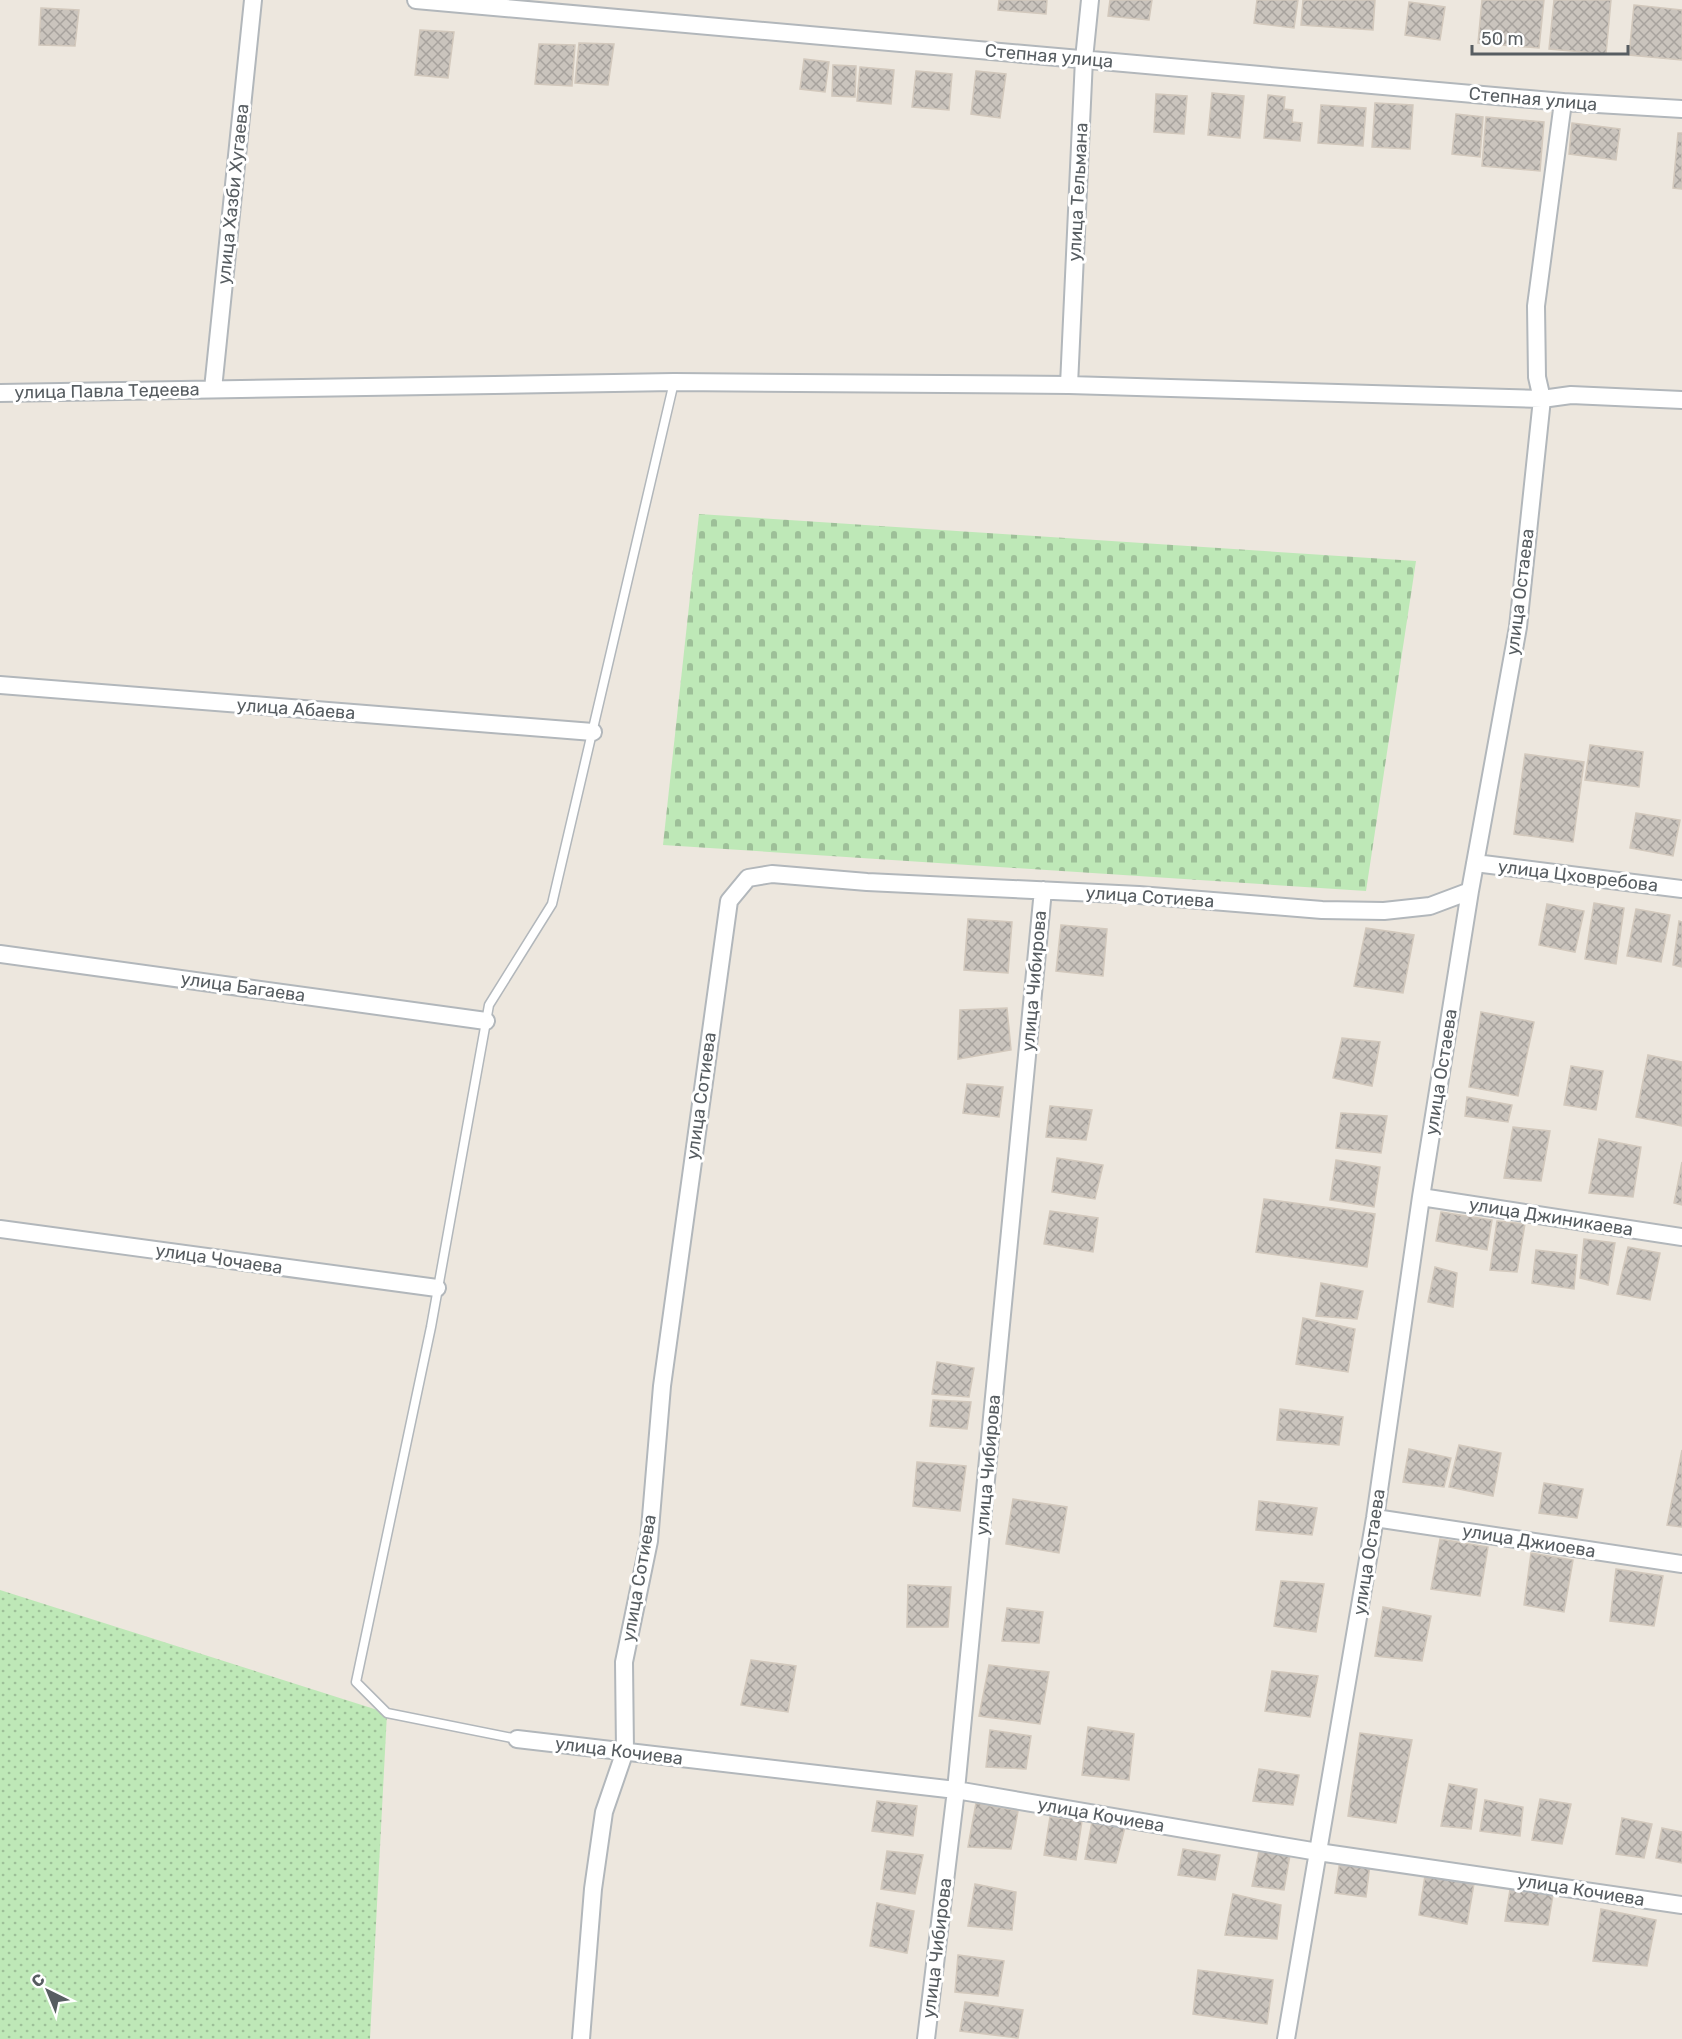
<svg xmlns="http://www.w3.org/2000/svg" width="1682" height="2039" font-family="Rubik,sans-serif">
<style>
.grass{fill:url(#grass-dots)}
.cemetery{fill:url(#cemetery-stones)}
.building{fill:url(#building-cross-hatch);stroke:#d2c8bc;stroke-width:1.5}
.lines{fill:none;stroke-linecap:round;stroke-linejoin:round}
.lane-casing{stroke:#b2b7bb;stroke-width:11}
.street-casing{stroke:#b2b7bb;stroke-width:20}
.lane{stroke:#fff;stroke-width:8}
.street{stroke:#fff;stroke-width:16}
.labels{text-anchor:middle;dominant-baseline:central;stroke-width:6;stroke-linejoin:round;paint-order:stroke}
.street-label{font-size:18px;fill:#575d61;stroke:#fff}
</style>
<defs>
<pattern id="grass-dots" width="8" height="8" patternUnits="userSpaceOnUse" patternTransform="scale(1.5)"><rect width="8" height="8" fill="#bee8b7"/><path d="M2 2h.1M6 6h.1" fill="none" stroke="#9dbf98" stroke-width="1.8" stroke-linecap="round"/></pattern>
<pattern id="cemetery-stones" width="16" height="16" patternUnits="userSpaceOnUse" patternTransform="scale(1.5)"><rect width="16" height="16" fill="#bee8b7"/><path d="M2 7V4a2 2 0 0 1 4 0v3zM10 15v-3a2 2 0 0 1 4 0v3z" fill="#9dbf98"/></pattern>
<pattern id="building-cross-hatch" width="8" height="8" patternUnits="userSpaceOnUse" patternTransform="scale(1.5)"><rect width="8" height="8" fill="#cac4bd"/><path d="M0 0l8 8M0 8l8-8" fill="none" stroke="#a7a29d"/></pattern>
</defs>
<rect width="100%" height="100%" fill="#ede7de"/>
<path class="grass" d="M0,1590l387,123 -17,326h-370z"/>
<path class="cemetery" d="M699,514l717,47 -50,330 -703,-46z"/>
<path class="building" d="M999,0h48l-1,14 -48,-4z
M1110,0h42l-3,20 -41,-4z
M1257,0h41l-4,28 -40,-5z
M1303,0h72l-2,30 -72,-5z
M1482,0h62l-5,48 -61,-5z
M1554,0h57l-5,54 -57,-5z
M1409,2l36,5 -5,33 -35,-5z
M1634,5l48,5v50l-53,-5z
M41,8l38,2 -4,36 -36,-1z
M420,30l34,2 -6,46 -33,-3z
M579,43l35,1 -6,41 -33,-2z
M539,44l36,1 -3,41 -37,-2z
M804,59l25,3 -4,30 -25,-3z
M833,65l23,1 -1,31 -23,-1z
M860,67l34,3 -3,34 -34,-3z
M916,71l36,3 -3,36 -37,-3z
M976,71l30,3 -6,44 -29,-4z
M1212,93l32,3 -4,42 -32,-3z
M1156,94l31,2 -3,38 -30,-2z
M1268,95l17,2 -1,12 9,1 -1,12 10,1 -2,18 -36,-3z
M1375,103l38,2 -3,44 -38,-2z
M1321,105l45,3 -3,38 -45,-3z
M1456,114l27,3 -3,40 -28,-3z
M1486,117l58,5 -4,49 -58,-5z
M1572,123l48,6 -4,31 -47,-6z
M1678,133h4v56l-9,-1z
M1590,745l53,7 -4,35 -54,-7z
M1525,754l59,8 -11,80 -59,-8z
M1636,813l44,7 -7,36 -43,-8z
M1594,903l30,5 -8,56 -31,-5z
M1547,904l37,7 -9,41 -36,-7z
M1636,909l34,6 -9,47 -34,-6z
M968,919l44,3 -4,51 -44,-3z
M1679,921l3,1v45l-9,-2z
M1061,925l46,4 -4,47 -47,-5z
M1366,928l48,7 -11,58 -49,-7z
M1007,1008l4,42 -53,9 2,-49z
M1481,1012l53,10 -16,74 -49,-9z
M1342,1038l38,4 -8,44 -39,-8z
M1648,1055l34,7v64l-46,-9z
M1571,1066l32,5 -7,39 -32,-5z
M967,1084l36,3 -4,30 -36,-4z
M1467,1097l45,8 -4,17 -43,-6z
M1050,1106l42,4 -6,30 -40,-3z
M1341,1113l46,3 -6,37 -45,-5z
M1513,1127l37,4 -9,50 -37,-3z
M1599,1139l42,8 -8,50 -44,-4z
M1057,1158l46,7 -8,34 -43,-7z
M1336,1160l44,7 -6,40 -44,-7z
M1682,1162v43l-8,-2z
M1264,1199l111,15 -8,53 -111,-15z
M1050,1211l48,7 -5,34 -49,-8z
M1441,1212l51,8 -5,30 -51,-9z
M1497,1221l28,3 -8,48 -27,-2z
M1584,1239l31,4 -7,42 -28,-7z
M1628,1247l32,6 -10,47 -33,-6z
M1536,1250l41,5 -3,34 -42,-6z
M1435,1267l22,6 -4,34 -25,-5z
M1321,1283l42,8 -6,28 -41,-3z
M1303,1318l52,11 -7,43 -52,-8z
M937,1362l37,6 -5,29 -37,-3z
M933,1400l38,2 -4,27 -37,-3z
M1280,1409l63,8 -4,28 -62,-5z
M1459,1445l42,8 -8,43 -44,-9z
M1409,1449l42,9 -7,29 -41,-5z
M1682,1450v77l-15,-2z
M917,1462l49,4 -6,45 -47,-5z
M1544,1483l39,6 -6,29 -38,-5z
M1013,1499l54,8 -8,46 -53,-9z
M1259,1501l58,7 -5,27 -56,-5z
M1440,1539l48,8 -8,49 -49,-7z
M1531,1553l42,7 -9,52 -40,-7z
M1616,1569l47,7 -9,50 -44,-5z
M1281,1581l43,3 -8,48 -42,-6z
M908,1585l43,2 -3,40h-41z
M1383,1607l48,9 -9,45 -47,-5z
M1007,1608l36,4 -4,31 -37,-2z
M751,1660l45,6 -8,46 -47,-7z
M989,1665l60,7 -9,52 -61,-8z
M1272,1671l46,5 -8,41 -45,-6z
M1088,1727l46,7 -5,46 -47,-5z
M990,1730l41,6 -5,33 -40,-2z
M1360,1733l52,7 -16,83 -48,-7z
M1259,1769l40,6 -6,30 -40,-4z
M1449,1784l28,5 -6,40 -30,-3z
M1540,1799l31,5 -9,40 -30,-4z
M1485,1800l38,7 -3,29 -40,-5z
M877,1801l40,5 -4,30 -41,-5z
M976,1803l42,8 -7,38 -43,-2z
M1050,1817l32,4 -6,39 -32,-5z
M1622,1818l30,6 -8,34 -28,-4z
M1092,1822l33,5 -9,36 -31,-4z
M1662,1828l20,4v31l-26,-5z
M1183,1849l37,6 -5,25 -37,-5z
M887,1851l36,4 -8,39 -34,-5z
M1259,1851l31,4 -6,35 -32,-4z
M1340,1860l30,4 -4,33 -31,-4z
M1426,1869l49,9 -8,46 -48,-9z
M1511,1883l43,6 -6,36 -43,-4z
M975,1884l41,8 -4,38 -44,-4z
M1233,1894l48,11 -4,34 -52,-4z
M877,1903l37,8 -7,42 -37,-7z
M1601,1909l55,11 -9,46 -54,-5z
M958,1955l46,6 -6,35 -43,-4z
M1198,1970l75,10 -6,44 -74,-10z
M965,2002l58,8 -5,28 -58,-7z"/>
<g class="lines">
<defs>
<path id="lane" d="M517,1739l-130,-26 -31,-31 75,-355 58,-322 63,-101 122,-522"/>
<path id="street" d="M416,0l1147,102 119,7
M1069,385l15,-326 6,-59
M213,389l40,-389
M0,393l674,-11 395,3 473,14 29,-4 111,5
M0,685l593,47
M1475,863l207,26
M0,954l486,67
M1421,1197l261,40
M0,1229l437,59
M1375,1518l307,46
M517,1739l439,51 362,62 364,53
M581,2039l12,-150 11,-77 21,-61 -1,-89 25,-121 13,-155 67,-485 19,-23 24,-4 95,8 272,13 183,15 62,1 46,-5 40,-15
M926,2039l30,-249 87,-900
M1286,2039l89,-521 46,-321 49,-306 48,-264 24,-228 -5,-22 -1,-71 27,-204"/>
</defs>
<use href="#lane" class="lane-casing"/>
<use href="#street" class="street-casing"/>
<use href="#lane" class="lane"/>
<use href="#street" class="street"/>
</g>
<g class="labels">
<g class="street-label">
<text transform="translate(1049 56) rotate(5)">Степная улица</text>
<text transform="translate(1533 99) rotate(5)">Степная улица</text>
<text transform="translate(1078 192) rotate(-87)">улица Тельмана</text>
<text transform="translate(233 194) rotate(-84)">улица Хазби Хугаева</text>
<text transform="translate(107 391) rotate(-1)">улица Павла Тедеева</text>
<text transform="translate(1520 592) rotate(-83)">улица Остаева</text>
<text transform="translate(296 709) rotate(4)">улица Абаева</text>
<text transform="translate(1578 876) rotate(7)">улица Цховребова</text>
<text transform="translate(1150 897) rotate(4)">улица Сотиева</text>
<text transform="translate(1034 981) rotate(-85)">улица Чибирова</text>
<text transform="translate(243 987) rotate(8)">улица Багаева</text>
<text transform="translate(1441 1072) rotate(-81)">улица Остаева</text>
<text transform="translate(701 1096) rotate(-82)">улица Сотиева</text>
<text transform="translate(1551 1217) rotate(9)">улица Джиникаева</text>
<text transform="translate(219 1259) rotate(8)">улица Чочаева</text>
<text transform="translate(988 1465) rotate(-85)">улица Чибирова</text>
<text transform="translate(1529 1541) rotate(9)">улица Джиоева</text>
<text transform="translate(1369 1552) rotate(-81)">улица Остаева</text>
<text transform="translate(639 1578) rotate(-80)">улица Сотиева</text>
<text transform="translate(619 1751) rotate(7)">улица Кочиева</text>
<text transform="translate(1101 1815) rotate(10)">улица Кочиева</text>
<text transform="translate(1581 1890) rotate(9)">улица Кочиева</text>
<text transform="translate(937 1948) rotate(-83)">улица Чибирова</text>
</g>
</g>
<g transform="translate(48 1991) rotate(317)" stroke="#ffffff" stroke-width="4.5" paint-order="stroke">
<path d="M0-4.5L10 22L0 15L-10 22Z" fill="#575d61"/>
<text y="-9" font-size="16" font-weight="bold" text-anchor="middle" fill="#575d61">С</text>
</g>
<path d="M1472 45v9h156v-9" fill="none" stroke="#575d61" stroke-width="3"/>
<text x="1481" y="45" font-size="18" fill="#575d61" stroke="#ffffff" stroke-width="4.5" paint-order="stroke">50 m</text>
</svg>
